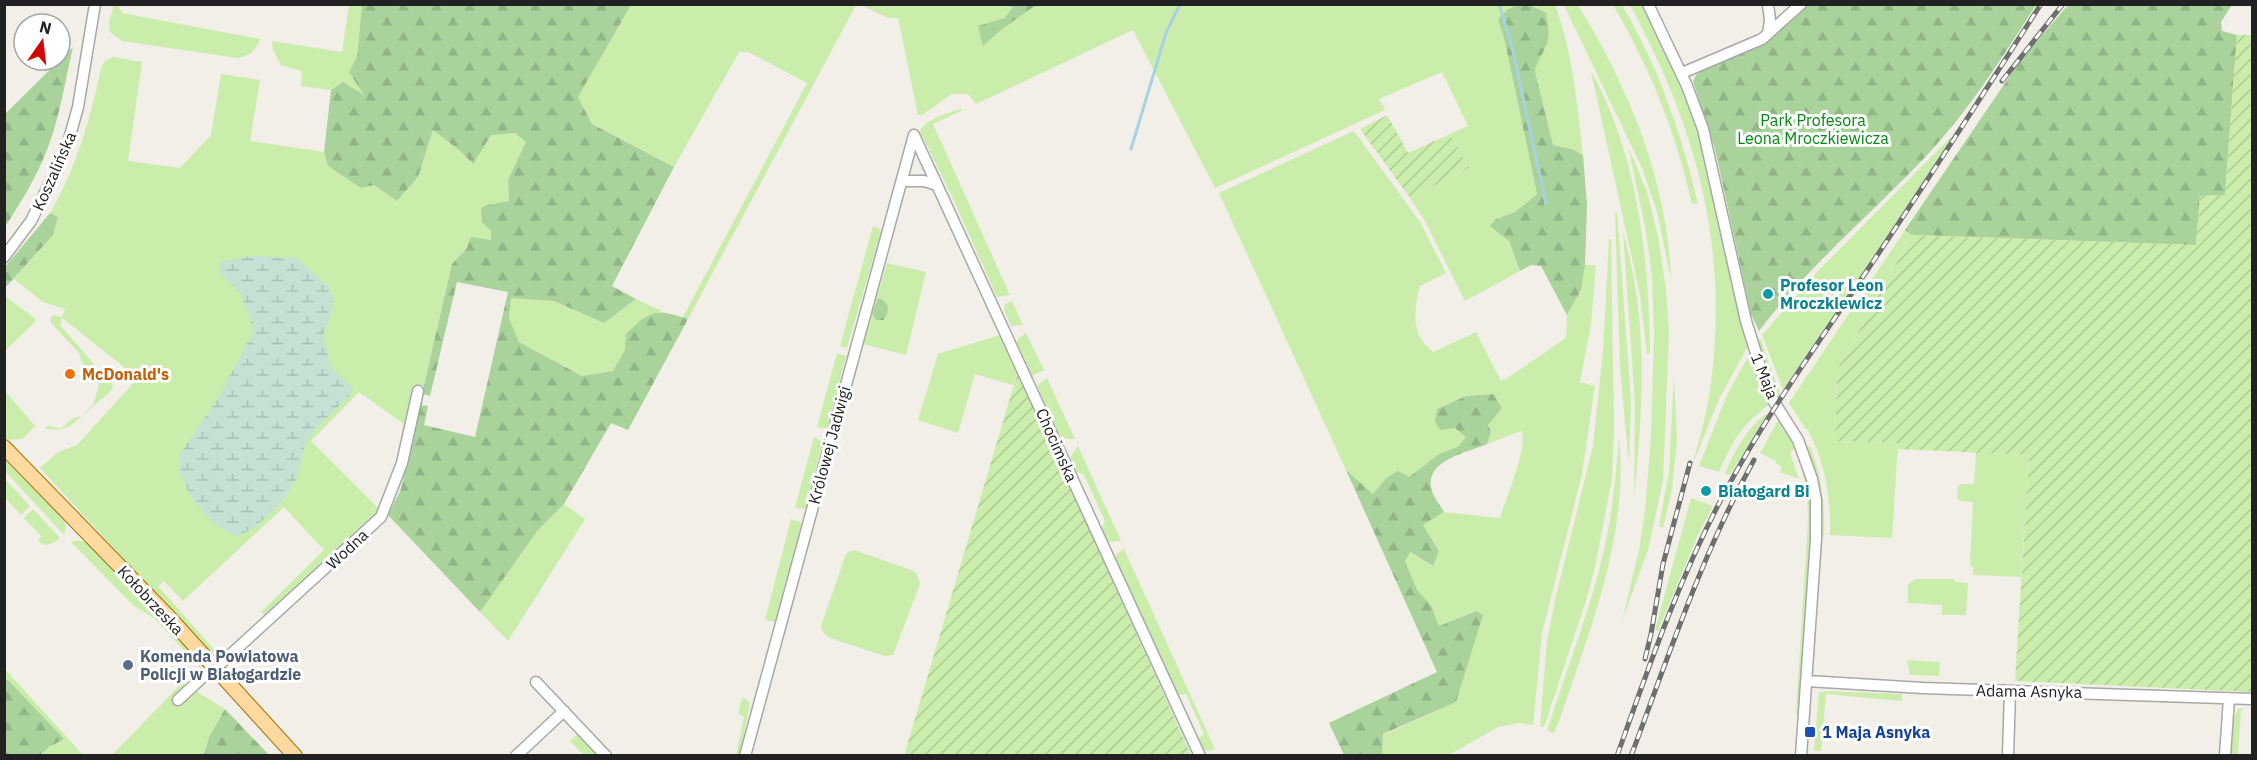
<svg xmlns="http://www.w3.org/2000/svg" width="2257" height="760" font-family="'IBM Plex Sans',sans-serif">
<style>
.grass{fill:#caedac}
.forest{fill:url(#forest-firs)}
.wetland{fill:url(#wetland-marsh)}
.garden{fill:url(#garden-furrows)}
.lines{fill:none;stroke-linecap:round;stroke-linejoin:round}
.stream{stroke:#a7d2e1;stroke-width:3}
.minor-casing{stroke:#a8a8a8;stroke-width:13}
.major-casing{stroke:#9f7000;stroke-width:16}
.minor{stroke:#fff;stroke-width:10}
.major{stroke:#ffd9a0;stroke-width:14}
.rail-casing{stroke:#6f6f6f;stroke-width:5}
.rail{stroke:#fff;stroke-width:3;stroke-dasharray:9;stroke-linecap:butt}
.culture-dot{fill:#0f9aa8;stroke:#fff;stroke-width:2}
.food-dot{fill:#e8710a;stroke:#fff;stroke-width:2}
.service-dot{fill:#5c6f8a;stroke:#fff;stroke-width:2}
.transit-dot{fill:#1a4fb4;stroke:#fff;stroke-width:2}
.labels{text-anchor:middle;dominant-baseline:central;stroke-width:6;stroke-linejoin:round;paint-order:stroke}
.park-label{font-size:16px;fill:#078816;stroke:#fff}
.street-label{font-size:16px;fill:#212121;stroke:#fff}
.culture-label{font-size:16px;font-weight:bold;fill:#0d838f;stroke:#fff;text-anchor:start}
.food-label{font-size:16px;font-weight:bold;fill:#c56008;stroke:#fff;text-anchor:start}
.service-label{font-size:16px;font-weight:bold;fill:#4e5e75;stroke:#fff;text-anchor:start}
.transit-label{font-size:16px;font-weight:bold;fill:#164399;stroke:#fff;text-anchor:start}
</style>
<defs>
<pattern id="forest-firs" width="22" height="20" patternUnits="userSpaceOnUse" patternTransform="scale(1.5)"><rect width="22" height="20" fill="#a9d39b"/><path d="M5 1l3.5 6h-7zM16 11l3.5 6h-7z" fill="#91b585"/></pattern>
<pattern id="wetland-marsh" width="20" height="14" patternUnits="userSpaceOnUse" patternTransform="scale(1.5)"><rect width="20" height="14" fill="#c4e1d4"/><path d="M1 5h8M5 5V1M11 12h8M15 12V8" fill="none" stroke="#a8c1b6"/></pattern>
<pattern id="garden-furrows" width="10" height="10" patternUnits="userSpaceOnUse" patternTransform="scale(1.5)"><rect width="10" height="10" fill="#caedac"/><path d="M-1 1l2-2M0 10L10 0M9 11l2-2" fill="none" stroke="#adcb94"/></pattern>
</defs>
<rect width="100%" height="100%" fill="#f2efe8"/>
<path class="grass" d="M114,5h4l4,8 138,26c-5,12 -10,17 -23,19l-115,-17 -12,-9 -1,-10z
M349,5h13l-5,52 -7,15 15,24 -22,-14 -12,8 -30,-4 1,-15 -21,-6 -8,-15 -1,-9 70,11z
M631,5h225l-168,314 -5,-2 124,-234 -59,-31h-9l-65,115 -82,-43 -14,-27z
M861,5h658l-11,4 -10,10 7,23 32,152 -22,18 -19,7 13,22 11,30 -55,30 -40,-80 -15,-23 59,-30 -19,-34 18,-8 -26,-54 -63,27 6,11 -170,78 -82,-158 -157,74 -8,-10h-16l-30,21h-4l-20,-97h-10z
M1530,5h25c18,48 22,99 28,150l-11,-6 -19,-4 -18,-74 2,-11 9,-13 -9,-40z
M1564,5h14c50,81 90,177 93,274l-14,-67 -15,-44z
M1613,5h9c36,61 60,129 76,199h-6c-16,-70 -42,-137 -79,-199z
M1630,5h12c18,35 39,70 51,108 25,76 36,156 55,233l-29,53 -27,67c7,-25 14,-50 18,-75 20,-143 -13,-262 -80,-386z
M113,57l29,5 -14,99 52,7 31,-33 10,-61 39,6 -10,61 74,11 4,14 46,19 23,16 21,-24 15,-47 27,21 12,13 19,-29 24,-2 12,9 -19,38 1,21 -7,2 -11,28v9l-24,8 -15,16 -30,130 -11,-1 -7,31 -45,-32 -48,49 67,67 -2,6 -109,102 -6,-4 63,-62 -40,-43 -101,94 -19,-20 -6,5 53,60 4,6 -3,3 -172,-187 18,-16 19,-7 61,-67 -76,-60 -2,7 48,55 3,-2 2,9 -2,4 -41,35 -11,4 -12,-1 -2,-1 3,-3 12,4 14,-11 7,-2 12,-11 6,-20 -16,-21 -5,-12 -27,-29v-6l3,-2 8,2 3,-8 -22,-7 -29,-23 39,-44 5,-18 -8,-4c26,-44 40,-94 51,-144l3,-7z
M1591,71c47,84 58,188 59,283h-3l-7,-59z
M960,109l3,1 -30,14 77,171 -13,2 -44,-98 -33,-68c7,-13 27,-17 40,-22z
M1354,131l66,91 26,51 -26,13c-4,15 -8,37 0,51 3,6 9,11 13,15l43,-20 25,49 5,-2 60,-41 1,-23 14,-25 4,-25h11l-5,59 -11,58 15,4 -13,88 -40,159 -9,92 -15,-2 -20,4 -49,28h-67l1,-20 73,-33 19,-91 -36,15 -8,-21 -14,-14 -12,-30 4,-9 23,14 7,-16 -16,-25 21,-13 56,6c5,-18 29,-72 21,-87l-34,13 4,-12 -3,-7 5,-31 -27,2 -29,13 30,28 -8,9 -20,8 -30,23 -23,1 -13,16 -27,-24 -127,-277z
M1951,137l1,2 -168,253 -22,-57 55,-63z
M1628,146l19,46 11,44 8,53 3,44 -6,148 -15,69 -26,71 17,-71 6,-39 6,-75 3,-104 -2,-55 -6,-46z
M1615,212l2,1 2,24 12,165 -2,62 -9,-95z
M873,226l7,3 1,3 -34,116 -7,-2z
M1905,230l7,5 -75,135 -2,71 63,2 -6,95 -62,-3c1,-38 -5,-72 -22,-105l-3,-2 -16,-25z
M1623,232c26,88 20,176 11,266l1,-95z
M1609,239h2l3,186 -2,54 -17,88 -9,34 -42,126 -4,-1 7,-85 9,-45 37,-150 10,-95z
M887,263l39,9 -20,83 -43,-11z
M5,296l32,24 -32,31z
M511,297l43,4 50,22 32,-24 26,12 -16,5 -33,55 -31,5 -63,-34 -10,-24z
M1012,301l11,24 -12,1 -7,-16 1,-6z
M1026,333l18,37 -12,6 -15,-33 1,-4z
M1000,335l18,36 -5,14 -38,-11 -17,59 -40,-13 20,-66z
M1760,338l21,58 -3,3 -21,-57z
M837,353l9,3 -18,70 -3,3 -8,-2z
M1750,353l20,51c-30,22 -36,35 -51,68l-20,-6 28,-71z
M1674,377l3,63 -5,50 -9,38 -4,-2 10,-55z
M1047,378l28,61h-8l-8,-4 -21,-47 1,-4z
M5,391l30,35 -13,13 -17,1z
M1766,414l2,1 -38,60 -5,-1c10,-24 20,-44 41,-60z
M1779,419l17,29 -6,5 9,26 -19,-7 2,-5 -7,-4 1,-2 -16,-8z
M814,437l9,5 -17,65 -3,2 -8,-1z
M1619,437c8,78 -15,154 -40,226 -8,23 -15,47 -25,70l-6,-2v-3c22,-69 50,-137 62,-208 4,-28 7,-55 9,-83z
M1078,446l43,95 -13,1 -7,-11 4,-10 -21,-46 -10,-4 -5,-12z
M1810,446c12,30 15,59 14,91l-3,-3c0,-31 -3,-57 -14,-86z
M1976,452l53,3 -8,122 -48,-2v-9h-3l3,-64 -13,-1 -3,-3 1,-12 3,-2h13z
M5,455l58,62 3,10 -2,8 -59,-64z
M1800,461l10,30 1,29 -12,192 -3,2 12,-194 -1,-28z
M5,479l25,27 -9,9 -16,-17z
M1691,498l22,8 -16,31 -39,94 -3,-1z
M564,504l21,15 -77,122 -28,-29 58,-82z
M33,509l27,29c-7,6 -15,10 -22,3l3,-5 -17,-18z
M791,519l9,3 1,3 -26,97 -10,-2z
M78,540l10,3 112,119 1,7 -46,-50 -22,-14 -62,-63z
M1124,549l91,200 -6,2 -9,-4 -3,-7 7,-6 -18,-40 -10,1 -61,-136 2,-5z
M854,550l57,20 5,3 4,11 -27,71 -8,1 -55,-18 -6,-4 -3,-8 24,-69 2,-4z
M1916,579h37l3,3 12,1 -2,32h-24v-10l-34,-2v-19z
M1907,660l33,2 -1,14 -29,-1z
M4,668l79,87h-43l9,-8 14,-8 -55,-59h-3z
M178,680l47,29 -16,28 -5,18 -93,1 68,-70z
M1825,691l77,3v7l-76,-7 -5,57 -7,-1 5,-57z
M743,697l7,6 -10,52 -4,1 8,-39 -6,-4z
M2243,708l-2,3 -3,43 13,1 -23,1 3,-33 7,-14z
M577,735h3l20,20h-16l-14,-14z"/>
<path class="forest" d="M362,5h269l-53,92 14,27 82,43 -62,119 24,13 -32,24 -50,-22 -43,-3 -2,20 10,24 63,34 31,-5 12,-21 1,-16c26,-24 27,-26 62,-15l-60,111 -17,-7 -47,81 -26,26 -58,82 -92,-97 13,-26 19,-84 8,1 -4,19 51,12 33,-145 -51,-10 -27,114 -8,-2 30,-130 15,-16 4,-11 20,3v-9l-9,-9 -1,-14 6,-3 22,-4 -1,-21 18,-38 -11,-9 -24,2 -18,29 -13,-13 -27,-21 -15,47 -21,24 -23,-16 -13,3 -33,-22 -4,-14 7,-62 12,-8 21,13 -15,-23 8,-15z
M1002,5h34l-38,27 -15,14 -5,-20 27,-8 8,-11z
M1519,5h11l16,8c2,11 5,25 -1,35 -4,9 -8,13 -10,23l18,74 19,4 11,6 4,50 -2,60 -4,25 -14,25 -26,-49 -10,-1 -11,6 -11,-30 -19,-15 6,-7 19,-7 22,-18 -32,-152 -7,-23 10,-10z
M1806,5h230c-33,51 -65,103 -107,148 -56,60 -120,112 -170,178l-8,-17 -36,-165 -22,-68 3,-6 7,-5 62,-27z
M2068,5h164l-11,17 1,9 15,4 -12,160 -25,1 -4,49 -284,-10 -7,-5 115,-169z
M73,47c-8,34 -13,70 -26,103 -11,28 -26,52 -42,77v-113z
M50,213l8,4 -5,18 -46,51 -2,-2v-17z
M878,298c12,4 12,12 6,22h-8l-4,-7z
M1493,394l9,14 -14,17 3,7 -4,12c-18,8 -61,16 -56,43 1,8 9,18 13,25l-21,13 16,26 -6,15 -23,-14 -5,9 12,29 14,15 8,21 37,-15 7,4 -27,87 -73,32 -1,21h-38l-15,-32 108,-51 -91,-202 27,24 13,-16 12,-7 11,6 30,-23 20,-8 7,-9 -11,-9 -15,2 -5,-9 2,-12 29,-13z
M4,680h4l56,59 -15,8 -9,8h-35z
M225,709l44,46h-65l5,-18z"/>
<path class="wetland" d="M251,256l46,2 32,29 4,11 -1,15 -8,20 3,20 6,17 20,18 -2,6c-13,14 -31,28 -42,44 -8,12 -7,26 -12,39 -9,21 -40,55 -62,59l-22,-13 -21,-24 -13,-28 1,-17 38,-56 36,-68 -13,-36 -22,-22 1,-10z"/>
<path class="garden" d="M2237,35h15v657l-237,-11 14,-226 -131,-6v-6l-63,-2 2,-71 75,-135 284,10 4,-49 25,-1z
M1387,115l21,38 42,-19 19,34 -59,30 -50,-69z
M1018,371l173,384 -287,1z"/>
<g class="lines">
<path class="stream" d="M1499,4l13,43 34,157
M1131,149l35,-116 14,-29"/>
<defs>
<path id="minor" d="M1648,4l39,82 16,43 43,192 17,55 8,21 27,43 14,39 4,21v39l-15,217
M1768,34l2,-14 -2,-16
M1682,73l80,-34 39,-35
M914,135l286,621
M903,181h21l13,4
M4,257l27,-36 35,-71 12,-43 17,-103
M1807,681l116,7 329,11
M536,682l70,74
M178,700l27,-25 14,-10 162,-148 21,-54 16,-72
M516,756l48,-45
M745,756l169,-621
M2008,756l2,-65
M2225,756l4,-58"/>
<path id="major" d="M4,447l162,167 129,142"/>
</defs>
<use href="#minor" class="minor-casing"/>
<use href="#major" class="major-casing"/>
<use href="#minor" class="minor"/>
<use href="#major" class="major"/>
<defs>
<path id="rail" d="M2002,81l61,-77
M1645,659l6,-25 12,-70 27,-101
M1617,756c32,-90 63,-180 108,-264 40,-75 90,-144 137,-214 61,-90 120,-182 179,-274
M1631,756c38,-101 71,-202 123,-296"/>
</defs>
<use href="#rail" class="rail-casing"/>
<use href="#rail" class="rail"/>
</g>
<g class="culture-dot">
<circle cx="1768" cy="294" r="6"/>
<circle cx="1706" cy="491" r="6"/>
</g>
<circle class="food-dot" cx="70" cy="374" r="6"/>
<circle class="service-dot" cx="128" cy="665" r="6"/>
<rect class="transit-dot" x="1804" y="726" width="12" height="12" rx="3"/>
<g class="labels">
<g class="park-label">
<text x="1813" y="120">Park Profesora<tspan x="1813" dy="18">Leona Mroczkiewicza</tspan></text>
</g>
<g class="street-label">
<text transform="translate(54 171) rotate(-66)">Koszalińska</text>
<text transform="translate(1765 376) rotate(68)">1 Maja</text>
<text transform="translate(829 445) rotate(-75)">Królowej Jadwigi</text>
<text transform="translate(1057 445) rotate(66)">Chocimska</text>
<text transform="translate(347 549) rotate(-43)">Wodna</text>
<text transform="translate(151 600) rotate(47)">Kołobrzeska</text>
<text transform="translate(2029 691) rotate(1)">Adama Asnyka</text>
</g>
<g class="culture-label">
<text x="1780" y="285">Profesor Leon<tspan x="1780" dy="18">Mroczkiewicz</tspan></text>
<text x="1718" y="491">Białogard Bi</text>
</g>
<g class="food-label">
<text x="82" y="374">McDonald's</text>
</g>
<g class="service-label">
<text x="140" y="656">Komenda Powiatowa<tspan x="140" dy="18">Policji w Białogardzie</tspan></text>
</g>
<g class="transit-label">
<text x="1822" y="732">1 Maja Asnyka</text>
</g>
</g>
<rect width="2257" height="760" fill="none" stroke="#212121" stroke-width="12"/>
<g transform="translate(42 42) rotate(14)"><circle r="28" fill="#ffffff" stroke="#a6a6a6" stroke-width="1.5"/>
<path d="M0-4.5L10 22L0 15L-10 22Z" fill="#d30700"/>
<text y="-9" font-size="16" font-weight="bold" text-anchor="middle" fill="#212121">N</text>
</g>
</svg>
